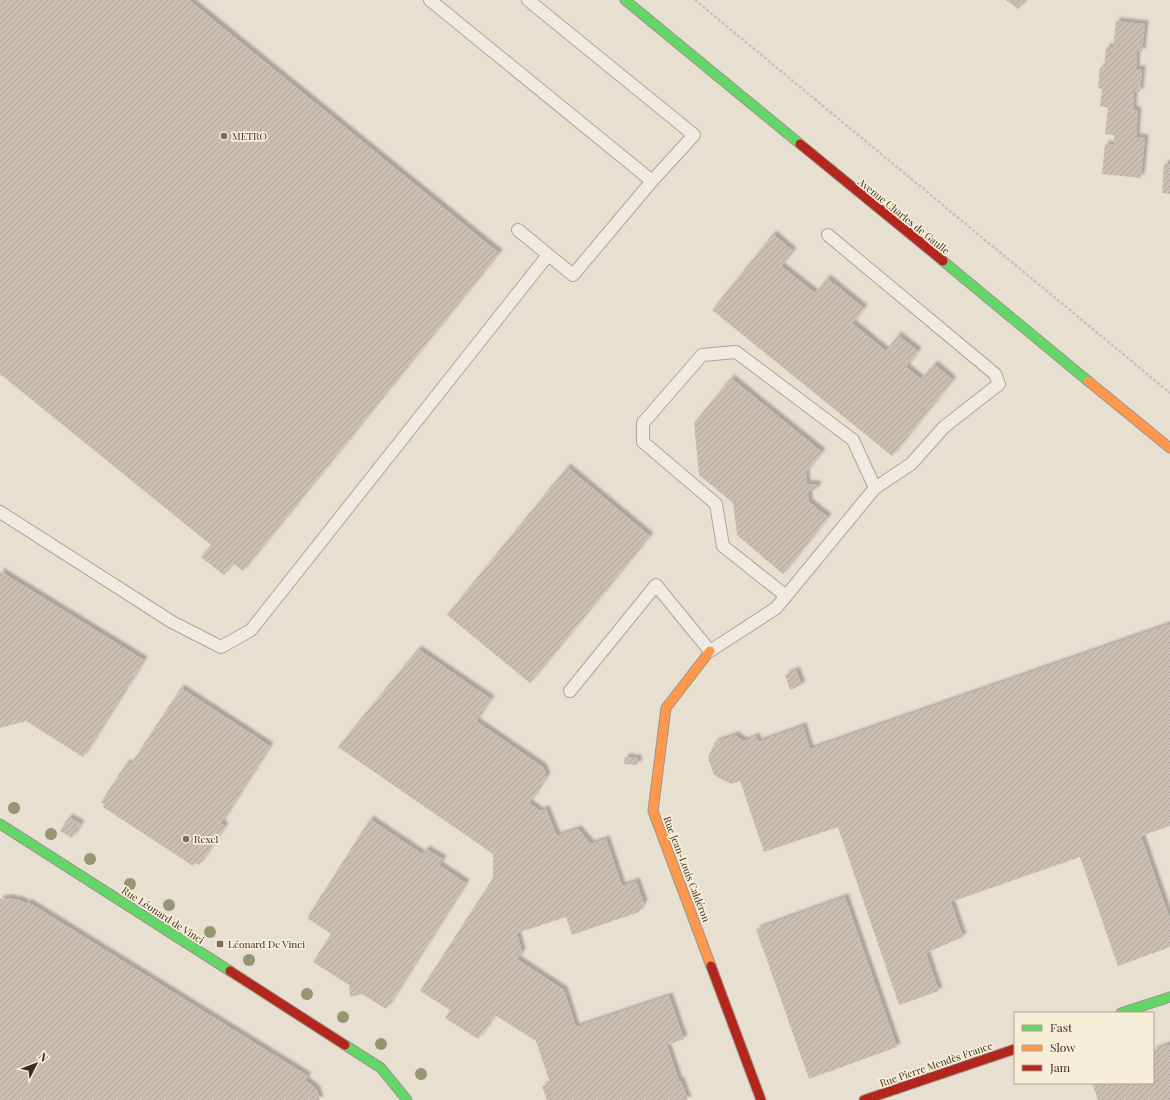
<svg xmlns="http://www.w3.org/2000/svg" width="1170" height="1100" font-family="'Playfair Display',serif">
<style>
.building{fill:url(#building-hatch);filter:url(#shadow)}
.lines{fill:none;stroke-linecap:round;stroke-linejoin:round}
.lane-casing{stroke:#ada599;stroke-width:14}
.fast-casing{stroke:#9c958a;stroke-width:11}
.slow-casing{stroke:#9c958a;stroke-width:11}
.jam-casing{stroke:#9c958a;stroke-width:11}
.path{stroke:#c8c2b9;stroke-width:2.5;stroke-dasharray:3 2;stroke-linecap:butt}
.lane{stroke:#efebe3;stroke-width:12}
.fast{stroke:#63d668;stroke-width:9}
.slow{stroke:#ff974d;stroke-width:9}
.jam{stroke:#b3261e;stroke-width:9}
.tree{fill:#929673}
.poi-dot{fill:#786c5e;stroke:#f7eed8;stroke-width:1.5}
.labels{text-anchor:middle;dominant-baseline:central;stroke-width:3.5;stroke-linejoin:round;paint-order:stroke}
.poi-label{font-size:10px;fill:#3d2e20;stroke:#f7eed8;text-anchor:start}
.street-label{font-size:10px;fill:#3d2e20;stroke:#f7eed8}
</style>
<defs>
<pattern id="building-hatch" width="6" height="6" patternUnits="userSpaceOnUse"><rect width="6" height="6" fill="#cbbfb2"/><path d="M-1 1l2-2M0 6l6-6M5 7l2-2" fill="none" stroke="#afa499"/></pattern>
<filter id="shadow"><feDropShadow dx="3.5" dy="-3.5" stdDeviation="1" flood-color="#0004"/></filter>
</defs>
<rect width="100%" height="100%" fill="#e7e0d1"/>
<path class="building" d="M0,0h189l310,253 -256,318 -10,-8 -9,12 -23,-18 10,-12 -211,-171z
M1006,0h20l-8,9z
M1116,21l29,3 -3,28 -5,-1 -1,18h6l-2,23h-6l-1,17 5,2 -2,26 9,1 -4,40 -39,-4 3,-30 9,1v-10l-9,-1 3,-26 -8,-2 2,-17 -4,-1 2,-21h4l2,-20h7z
M1164,164h6v30l-8,-1z
M773,234l20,17 -12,15 34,27 12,-15 37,30 -12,15 34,28 12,-16 20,16 -12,16 15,12 13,-15 19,16 -61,76 -180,-146z
M731,378l91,74 -16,20 1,12h10v5l-8,2v11l19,15 -45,57 -46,-39 -4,-32 -34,-28 -5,-52z
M567,467l83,69 -120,147 -83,-68z
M0,571l144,89 -61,97 -57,-36 -26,7z
M1170,624v202l-29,10 29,83v28l-52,19 -38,-109 -129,45 12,35 -37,16 13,38 -40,14 -61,-178 -74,25 -24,-71 -9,3 -17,-9 -6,-18 7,-15 20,-7 9,6 12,-5 2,6 45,-16 7,23z
M418,649l73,50 -15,22 67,46 4,9 -18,27 11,8 6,-2 11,27 21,-7 13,15 15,-5 16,47 14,-5 8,22 -5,9 -67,23 -6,-18 -49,16 5,19 -5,7 47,31 12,37 93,-31 15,43 -17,6 12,36h2l7,19h-141l-5,-14 8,-3 -14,-42 -41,-26 -17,24 -33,-21 5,-8 -30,-19 73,-113v-24l-155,-107z
M796,670l6,15 -12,5 -5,-15z
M181,688l89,58 -49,77 4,3 -26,39 -4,-2 -2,3 -90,-59 1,-3 -3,-2 26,-40 3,3z
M625,757l13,1v7l-14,-1z
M69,817l12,7 -9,14 -12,-7z
M370,819l52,35 4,-5 17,10 -4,6 27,18 -80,126 -24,-15 -12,3 -1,-12 -36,-23 18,-28 -24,-16z
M845,897l52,150 -88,32 -53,-150z
M8,898l12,2 7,4 1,-2 280,174 -3,4 7,5 5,5 3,10h-320v-201z
M1170,1044v56h-72l-6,-17h61v-33z"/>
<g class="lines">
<defs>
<path id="lane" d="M430,0l222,181
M518,230l55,45 79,-94 42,-46 -166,-135
M828,235l167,139 4,10 -55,43 -33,37 -36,24
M0,512l172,110 49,25 30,-17 297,-375
M570,691l86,-106 54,66 66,-43 10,-12 89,-108 -22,-48 -117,-88 -34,3 -59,68v19l73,62 7,42 63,50"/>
<path id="fast" d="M625,0l175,144
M943,261l145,120
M0,824l230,147
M1121,1013l49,-16
M345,1045l36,23 26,32"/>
<path id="slow" d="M1088,381l82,67
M710,651l-44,57 -13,103 58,155"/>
<path id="jam" d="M800,144l143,117
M711,966l50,134
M230,971l115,74
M864,1100l151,-51"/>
</defs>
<use href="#lane" class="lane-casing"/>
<use href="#fast" class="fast-casing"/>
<use href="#slow" class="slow-casing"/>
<use href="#jam" class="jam-casing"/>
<path class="path" d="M695,0l475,393"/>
<use href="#lane" class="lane"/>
<use href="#fast" class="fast"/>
<use href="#slow" class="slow"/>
<use href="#jam" class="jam"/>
</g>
<g class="tree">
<circle cx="14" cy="808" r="6"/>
<circle cx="51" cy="834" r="6"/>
<circle cx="90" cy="859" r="6"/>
<circle cx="130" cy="884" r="6"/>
<circle cx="169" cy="905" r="6"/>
<circle cx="210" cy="932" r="6"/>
<circle cx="249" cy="960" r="6"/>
<circle cx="307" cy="994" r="6"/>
<circle cx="343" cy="1017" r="6"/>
<circle cx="381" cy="1044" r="6"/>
<circle cx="421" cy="1074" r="6"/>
</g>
<g class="poi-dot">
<circle cx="224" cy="136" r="4"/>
<circle cx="186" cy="839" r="4"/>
<rect x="216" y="940" width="8" height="8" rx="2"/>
</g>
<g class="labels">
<g class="poi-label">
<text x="232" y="136">METRO</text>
<text x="194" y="839">Rexel</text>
<text x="228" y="944">Léonard De Vinci</text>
</g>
<g class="street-label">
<text transform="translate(904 216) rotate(39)">Avenue Charles de Gaulle</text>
<text transform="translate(687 869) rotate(69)">Rue Jean-Louis Caldéron</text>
<text transform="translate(163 915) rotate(33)">Rue Léonard de Vinci</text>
<text transform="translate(936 1064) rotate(-19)">Rue Pierre Mendès France</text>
</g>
</g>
<rect x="1014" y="1012" width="140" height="72" fill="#f7eed8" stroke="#ada18e"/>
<rect x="1022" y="1025" width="20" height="6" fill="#63d668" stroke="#ada18e"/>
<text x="1050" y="1032" font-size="12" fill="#3d2e20">Fast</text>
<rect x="1022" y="1045" width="20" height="6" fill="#ff974d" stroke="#ada18e"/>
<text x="1050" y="1052" font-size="12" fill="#3d2e20">Slow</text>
<rect x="1022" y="1065" width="20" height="6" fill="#b3261e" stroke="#ada18e"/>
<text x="1050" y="1072" font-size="12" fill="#3d2e20">Jam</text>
<g transform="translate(36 1064) rotate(48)" stroke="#f7eed8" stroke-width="3" paint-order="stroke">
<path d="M0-3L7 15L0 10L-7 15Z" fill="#3d2e20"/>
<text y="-6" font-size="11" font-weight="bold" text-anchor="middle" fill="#3d2e20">N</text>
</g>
</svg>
